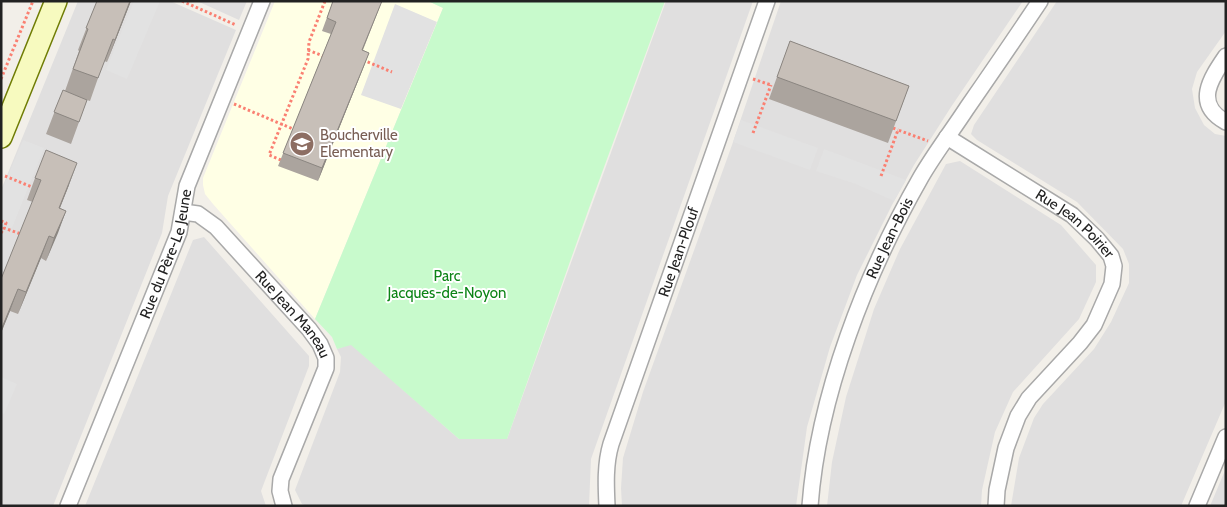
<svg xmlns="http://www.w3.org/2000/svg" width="1227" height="507" font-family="Cabin,sans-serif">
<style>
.residential{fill:#e0dfdf}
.education{fill:#ffffe5}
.park{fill:#c8facc}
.parking{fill:#e2e2e2}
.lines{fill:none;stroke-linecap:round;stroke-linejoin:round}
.street-casing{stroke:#a9a9a9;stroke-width:18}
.secondary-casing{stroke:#707d05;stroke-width:24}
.path{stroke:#fa8072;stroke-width:3;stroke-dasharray:2.5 2.5;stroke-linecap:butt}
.street{stroke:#fff;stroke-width:15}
.secondary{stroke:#f7fabf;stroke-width:21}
.wall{fill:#aba49e}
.shaded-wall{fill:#8b8681}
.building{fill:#c7bfb8;stroke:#8b8681}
.labels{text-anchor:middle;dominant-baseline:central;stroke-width:4;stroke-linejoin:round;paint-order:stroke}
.education-label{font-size:15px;fill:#785e54;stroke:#fff;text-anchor:start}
.street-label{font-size:15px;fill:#222;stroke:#fff}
.park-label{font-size:15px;fill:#0c8416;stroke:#fff}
</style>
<rect width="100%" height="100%" fill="#f2efe9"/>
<path class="residential" d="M78,1h92l66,29 -68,166 -6,37 -109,273h-52v-316z
M197,1h50l-8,19z
M666,1h87l-162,458 -2,47h-282l-5,-2 -7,-14 45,-118 1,-15 -4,-8 14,-5 108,95h48z
M781,1h242l-72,106 -37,58 -22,40 -35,70 -27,72 -23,80 -11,79h-174l-1,-18 2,-30 20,-66 89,-247z
M1057,1h169v30l-29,41 -5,17 3,19 9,17 11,9 11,2v265l-45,105h-170l8,-48 15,-40 9,-14 51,-55 17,-27 18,-39v-19l-6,-15 -46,-47 -100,-62 -6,-6 3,-9z
M960,161l101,64 35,40v17l-17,37 -66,73 -18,40 -13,58 -1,16h-154l5,-44 14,-65 28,-88 26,-60 46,-85z
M204,237l105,119v10l-48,125 5,15h-181l108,-266z
M1226,468v38h-16z"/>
<path class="education" d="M275,1h153l15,7 -128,311 -102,-115 -8,-10 -2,-9v-7z"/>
<path class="park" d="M428,1h237l-76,207 -82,231h-48l-108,-94 -14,4 -5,-12 -17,-18 128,-311z"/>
<path class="parking" d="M134,1h26l-33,78 -21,-9z
M395,4l42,18 -36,87 -40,-14z
M741,120l77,28 -8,22 -77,-28z
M23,140l21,8 -32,80 -11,-4v-32z
M824,149l82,31 -12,21 -38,-17 -40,-13z
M1,377l16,7 -13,30 -3,-1z"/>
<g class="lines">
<defs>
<g id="street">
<path d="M1226,56c-15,22 -33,48 0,66"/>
<path id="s1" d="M947,137l125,78 25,24 14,17 3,10 -2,18 -18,41 -14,18 -51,55 -11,18 -12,32 -9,42 -1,16"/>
<path id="s2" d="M183,212l15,2 18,13 93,102 11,15 6,14v10l-45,111 -1,12 4,15"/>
<path id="s3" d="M68,506l111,-274 8,-46 75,-185"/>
<path id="s4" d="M607,506c-1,-21 -2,-42 4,-62l156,-443"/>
<path id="s5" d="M810,506c8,-110 56,-233 111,-329 14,-24 31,-46 46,-69 25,-36 49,-71 73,-107"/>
<path d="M1197,506l29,-69"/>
</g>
<path id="secondary" d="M1,137l55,-136"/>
</defs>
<use href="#street" class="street-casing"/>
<use href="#secondary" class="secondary-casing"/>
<path class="path" d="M182,1l54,24
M308,50l15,6
M363,60l29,12
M1,79l32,-78
M753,79l18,6
M234,104l59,25
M893,128l5,2
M753,133l18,-48
M281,160l-12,-5 39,-96 1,-17 16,-41
M5,176l27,11
M881,176l17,-46 30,11
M1,221l5,2 -2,5 17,6
M1,233l3,-5"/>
<use href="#street" class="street"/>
<use href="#secondary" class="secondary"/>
</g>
<path class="wall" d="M97,1h34l-24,61 -3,-1 -14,40 -3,-1 -16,44 -25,-10 17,-44 2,1 14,-40 -1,-1z
M333,1h49l-19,49 6,3 -51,128 -40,-15 53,-132 -9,-3z
M790,41l119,45 -21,57 -119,-44z
M35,178l34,7 -9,23 6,3 -20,50 -5,-3 -23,56 -8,-3 -9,22v-54l32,-77 -6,-2z"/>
<path class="shaded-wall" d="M130,1h1l-24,61 8,-22z
M369,53l-5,13 -46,115 4,-13z
M77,163l-8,22 -18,45 8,-22z
M66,211l-8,22 -12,28 8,-23z
M49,236l-8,22 -23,56 8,-22z
M18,289l-8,22 -9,22v-3z"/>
<path class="building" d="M97,1h33l-15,39 -2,-1 -15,39 -25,-9 15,-40 -2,-1z
M333,1h49l-20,49 7,3 -47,115 -39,-15 53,-131 -9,-4z
M790,41l119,45 -13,35 -119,-44z
M63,90l24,10 -8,22 -25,-10z
M46,150l31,13 -18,45 7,3 -12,27 -5,-2 -23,56 -8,-3 -17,41v-51l40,-99 -6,-2z"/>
<defs>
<symbol id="school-disc" viewBox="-11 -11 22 22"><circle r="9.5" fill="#8d6e63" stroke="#fff"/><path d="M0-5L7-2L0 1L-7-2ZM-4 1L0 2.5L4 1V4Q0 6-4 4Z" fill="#fff"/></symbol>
</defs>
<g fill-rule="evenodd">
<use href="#school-disc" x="288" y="130" width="28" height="28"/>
</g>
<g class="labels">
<g class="education-label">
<text x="320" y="135">Boucherville<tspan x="320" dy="17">Elementary</tspan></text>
</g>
<g class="street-label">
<text stroke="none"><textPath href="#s1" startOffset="155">Rue Jean Poirier</textPath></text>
<text stroke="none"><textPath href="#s5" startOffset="281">Rue Jean-Bois</textPath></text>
<text stroke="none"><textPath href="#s4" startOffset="266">Rue Jean-Plouf</textPath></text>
<text stroke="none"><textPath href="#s3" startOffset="271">Rue du Père-Le Jeune</textPath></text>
<text stroke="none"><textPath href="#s2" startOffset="154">Rue Jean Maneau</textPath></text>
</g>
<g class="park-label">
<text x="447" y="276">Parc<tspan x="447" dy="17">Jacques-de-Noyon</tspan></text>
</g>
</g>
<rect width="1227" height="507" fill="none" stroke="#222222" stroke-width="5"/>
</svg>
